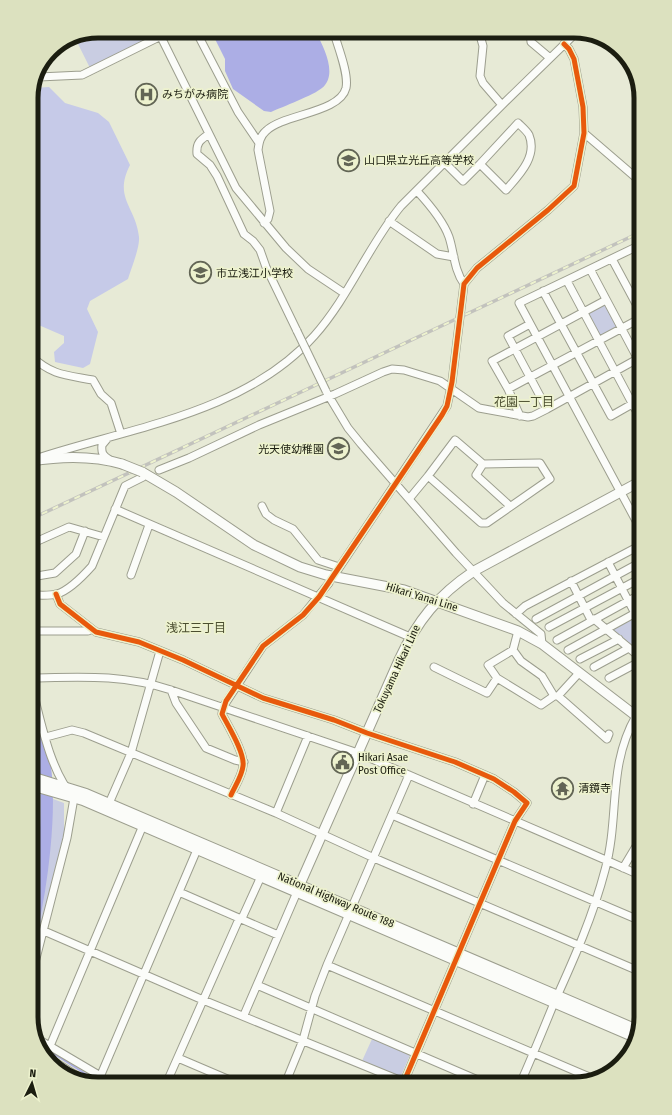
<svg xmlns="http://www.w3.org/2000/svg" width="672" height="1115" font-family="'Fira Sans Condensed','Noto Sans JP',sans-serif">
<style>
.green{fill:#c9cde2}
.forest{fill:#c6cae8}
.water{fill:#acaee5}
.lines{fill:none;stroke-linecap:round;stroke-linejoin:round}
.stream{stroke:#acaee5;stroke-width:2}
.river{stroke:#acaee5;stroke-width:12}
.minor-casing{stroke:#9c9e8e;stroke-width:9}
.major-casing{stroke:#9c9e8e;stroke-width:11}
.highway-casing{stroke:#9c9e8e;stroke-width:12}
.minor{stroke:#fbfcf9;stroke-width:7}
.major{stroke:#fbfcf9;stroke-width:9}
.highway{stroke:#fbfcf9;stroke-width:10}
.rail-casing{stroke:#c2c2bd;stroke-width:3.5}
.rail{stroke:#edf2ce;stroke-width:2;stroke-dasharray:6;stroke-linecap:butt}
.minor-bridge-casing{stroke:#9c9e8e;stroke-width:9;stroke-linecap:butt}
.major-bridge-casing{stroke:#9c9e8e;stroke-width:11;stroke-linecap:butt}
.minor-bridge{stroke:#fbfcf9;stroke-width:7}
.major-bridge{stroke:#fbfcf9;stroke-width:9}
.cycleway-casing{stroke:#edf2ce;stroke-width:8}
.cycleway{stroke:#e8590c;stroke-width:5}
.labels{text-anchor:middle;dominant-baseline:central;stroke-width:3.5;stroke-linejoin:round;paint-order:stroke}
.poi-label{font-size:11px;fill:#1b1d10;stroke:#edf2ce;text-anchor:start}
.street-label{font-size:11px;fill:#1b1d10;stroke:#edf2ce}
.neighbourhood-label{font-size:12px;fill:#4b4e30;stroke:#edf2ce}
.rim{fill:none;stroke:#1b1d10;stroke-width:5}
</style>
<rect width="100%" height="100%" fill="#e7ead6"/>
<path class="green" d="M148,35l2,4 -60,29 -16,-32z
M605,302l13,25 -18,9 -14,-24z
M633,617l8,15v23l-32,-25z
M34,792l30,11v34l-20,85 -8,3 -5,-2v-67l4,-31z
M372,1039l38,16 -10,23 -38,-17z"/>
<path class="forest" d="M49,87l16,16 33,10 11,9 21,43c-17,33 6,42 9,72 1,10 -8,32 -11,42l-38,22 -3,8 11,23 -8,32 -7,4 -28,-6 -1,-10 10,-9v-7l-30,-13 -3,1v-231l3,-5z"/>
<path class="water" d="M317,34c7,14 21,41 5,54 -8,7 -40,19 -51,24l-7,-1 -31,-22 -8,-18v-12l-10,-20 -4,1 -3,-5z"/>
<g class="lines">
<path class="stream" d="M37,1043l55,35"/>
<path class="river" d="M31,932c11,-48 20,-118 14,-165 -2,-15 -9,-30 -14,-44"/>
<defs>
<path id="minor" d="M479,32l4,14 -3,30 3,7 19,22
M530,32l1,10 19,16
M160,35l76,153 50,60 22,21 36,24
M198,35l40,77 21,31
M39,77l43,-2 79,-39
M518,123c3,3 9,8 11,12 9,22 -11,41 -23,55l-26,-26z
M584,133l57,49
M209,134c-9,6 -13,9 -12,20l13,11 7,11 27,58 9,7 7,9 6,17 31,64
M445,163l18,18 17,-17
M417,191c12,13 26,29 32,46 5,15 5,33 15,47
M389,221l48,33 17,3
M264,223l4,-4 2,-8 -12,-61c1,-7 2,-14 8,-19 17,-17 74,-18 80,-43 3,-14 -8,-41 -12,-55
M634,248l-115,55 122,227
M612,259l29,54
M590,269l51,96
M567,281l74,139
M543,291l68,125 30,-17
M530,324l-22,12 39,73
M31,356c22,20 35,19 62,24l8,14 10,9 10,31
M508,389l133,-71
M327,393l21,35 13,16 95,109 47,50 38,31 1,10
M520,416l-12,-27 -16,-28 114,-61
M107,439l-5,6c-1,8 1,11 8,15
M41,457c93,-30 205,-45 273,-121 35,-39 54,-90 87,-130l101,-101 76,-74
M483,464l-7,11 34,31
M159,470l30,-12 70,-33 76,-31 48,-22 9,-3 12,1 36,11 39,27 49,9 5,-1 14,-7 94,-52
M409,499l19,-23 27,-36 28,24 57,-1 10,16 -63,44h-6l-53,-47
M262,506l4,8 8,6 19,9 25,31 21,7
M115,509l295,128
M31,544l38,-17 35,10
M608,562l33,63
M337,571l110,-165 5,-24 12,-98 13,-16 71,-58 26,-24 10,-53 -1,-26 -9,-48 -5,-10 -5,-5
M131,575l18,-50
M31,577l24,-4 21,-19 9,-23
M571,581l20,39
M56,594l4,10 36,28 43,10 44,18 80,38 71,22 33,13 88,29 39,17 20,13 13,11 -12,18 -112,263
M31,595c8,0 18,1 26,-1 13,-4 27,-19 35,-28l33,-80 18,-9
M516,614l9,-8 116,-61
M536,619l105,-57
M594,619l47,39
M549,627l92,-49
M31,631h57l4,-2
M518,631l-5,19 -25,15 9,13 44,27 13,-9h4l49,43 2,-5
M557,640l84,-46
M513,650l8,11 21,15 12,20
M568,650l73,-40
M580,659l39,-20
M434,667l53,26 10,-15
M594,667l35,-19
M31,678c50,-1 91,-4 140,12l187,63 250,108 27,12 6,5
M609,678l32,-17
M171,690l5,13 30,45 29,12 9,2
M558,696l21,-23
M46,737l26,-7 12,3 192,80 98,45 267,114
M231,795c4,-9 11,-19 12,-29 2,-13 -15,-40 -21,-52l1,-7 40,-61 40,-31 26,-32
M473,804l12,-29
M107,808l24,-55 29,-102
M276,813l32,-77
M392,815l249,106
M31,838l2,-13 -2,-24
M623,868l18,-30
M179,892l99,43
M44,931l159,69 206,84
M327,965l267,114
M31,978l36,-140 7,-40c-25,-28 -33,-78 -43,-114
M257,985l230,99
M244,1015l53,-123
M36,1038l78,46
M50,1046l94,-223
M47,1057l40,25
M178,1058l61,26
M97,1084l102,-239
M166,1084l73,-165 4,-3 20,-44
M285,1084l18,-44 12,-44 12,-31 82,-190
M520,1084c12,-27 23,-54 34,-81 20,-44 39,-87 51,-133 15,-54 2,-103 31,-154l5,2"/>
<path id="major" d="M31,461c31,-5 61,-6 91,3
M142,472l34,20 78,53 46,22 26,8 78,15 114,41 24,13 94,72 5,-7
M297,891l102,-231c18,-39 39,-65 75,-89l167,-90"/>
<path id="highway" d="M31,777l55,17 551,236
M31,785l52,15 552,237"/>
</defs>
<use href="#minor" class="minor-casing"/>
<use href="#major" class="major-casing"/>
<use href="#highway" class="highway-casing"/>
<use href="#minor" class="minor"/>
<use href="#major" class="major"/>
<use href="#highway" class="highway"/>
<defs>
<path id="rail" d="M31,519l610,-287"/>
</defs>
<use href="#rail" class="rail-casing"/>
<use href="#rail" class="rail"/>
<defs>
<path id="minor-bridge" d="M297,331l29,60"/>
<path id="major-bridge" d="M122,464l20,8"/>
</defs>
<use href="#minor-bridge" class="minor-bridge-casing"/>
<use href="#major-bridge" class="major-bridge-casing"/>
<use href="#minor-bridge" class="minor-bridge"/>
<use href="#major-bridge" class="major-bridge"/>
<defs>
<path id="cycleway" d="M56,594l4,10 36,28 43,10 44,18 80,38 71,22 33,13 88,29 39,17 20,13 13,11 -12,18 -112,263
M231,795c4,-9 11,-19 12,-29 2,-13 -15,-40 -21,-52l4,-13 37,-55 40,-31 16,-18 123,-182 5,-9 5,-24 12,-98 13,-16 71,-58 26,-24 10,-53 -1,-26 -9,-48 -5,-10 -5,-5"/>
</defs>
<use href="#cycleway" class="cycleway-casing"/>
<use href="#cycleway" class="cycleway"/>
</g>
<defs>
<symbol id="hospital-ring" viewBox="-11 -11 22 22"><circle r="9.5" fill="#edf2ce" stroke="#626555" stroke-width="1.5"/><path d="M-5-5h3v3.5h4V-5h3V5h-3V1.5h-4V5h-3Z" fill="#626555"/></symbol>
<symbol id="school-ring" viewBox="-11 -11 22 22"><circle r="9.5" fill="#edf2ce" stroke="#626555" stroke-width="1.5"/><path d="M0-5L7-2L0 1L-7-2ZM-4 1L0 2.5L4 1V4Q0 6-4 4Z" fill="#626555"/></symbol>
<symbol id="civic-ring" viewBox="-11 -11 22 22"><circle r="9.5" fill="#edf2ce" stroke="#626555" stroke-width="1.5"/><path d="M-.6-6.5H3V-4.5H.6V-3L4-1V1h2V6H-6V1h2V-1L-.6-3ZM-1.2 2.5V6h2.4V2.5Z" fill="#626555"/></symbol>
<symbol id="temple-ring" viewBox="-11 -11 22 22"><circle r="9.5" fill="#edf2ce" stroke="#626555" stroke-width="1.5"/><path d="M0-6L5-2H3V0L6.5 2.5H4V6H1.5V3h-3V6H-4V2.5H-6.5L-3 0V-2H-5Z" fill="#626555"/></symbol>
</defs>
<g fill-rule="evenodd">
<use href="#hospital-ring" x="134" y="82" width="25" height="25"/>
<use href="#school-ring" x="336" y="148" width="25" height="25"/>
<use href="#school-ring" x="188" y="260" width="25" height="25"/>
<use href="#school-ring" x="326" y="436" width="25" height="25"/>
<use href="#civic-ring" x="330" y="750" width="25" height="25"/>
<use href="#temple-ring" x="550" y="776" width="25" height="25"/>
</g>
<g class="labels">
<g class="poi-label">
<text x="162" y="94">みちがみ病院</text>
<text x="364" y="160">山口県立光丘高等学校</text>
<text x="216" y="273">市立浅江小学校</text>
<text x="324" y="449" text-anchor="end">光天使幼稚園</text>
<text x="358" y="757">Hikari Asae<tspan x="358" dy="13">Post Office</tspan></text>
<text x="578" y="788">清鏡寺</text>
</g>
<g class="street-label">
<text transform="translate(422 597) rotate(17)">Hikari Yanai Line</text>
<text transform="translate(397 669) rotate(-65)">Tokuyama Hikari Line</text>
<text transform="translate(336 900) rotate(23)">National Highway Route 188</text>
</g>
<g class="neighbourhood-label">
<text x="524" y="402">花園一丁目</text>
<text x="196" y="628">浅江三丁目</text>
</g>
</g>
<path d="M0 0H672V1115H0ZM98 38H574A60 60 0 0 1 634 98V1017A60 60 0 0 1 574 1077H98A60 60 0 0 1 38 1017V98A60 60 0 0 1 98 38Z" fill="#dce1bf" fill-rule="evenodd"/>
<path class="rim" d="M98 38H574A60 60 0 0 1 634 98V1017A60 60 0 0 1 574 1077H98A60 60 0 0 1 38 1017V98A60 60 0 0 1 98 38Z"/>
<g transform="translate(32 1083) rotate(5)" stroke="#edf2ce" stroke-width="3" paint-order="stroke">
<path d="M0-3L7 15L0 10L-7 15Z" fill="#1b1d10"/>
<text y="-6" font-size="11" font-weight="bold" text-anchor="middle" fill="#1b1d10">N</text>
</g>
</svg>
